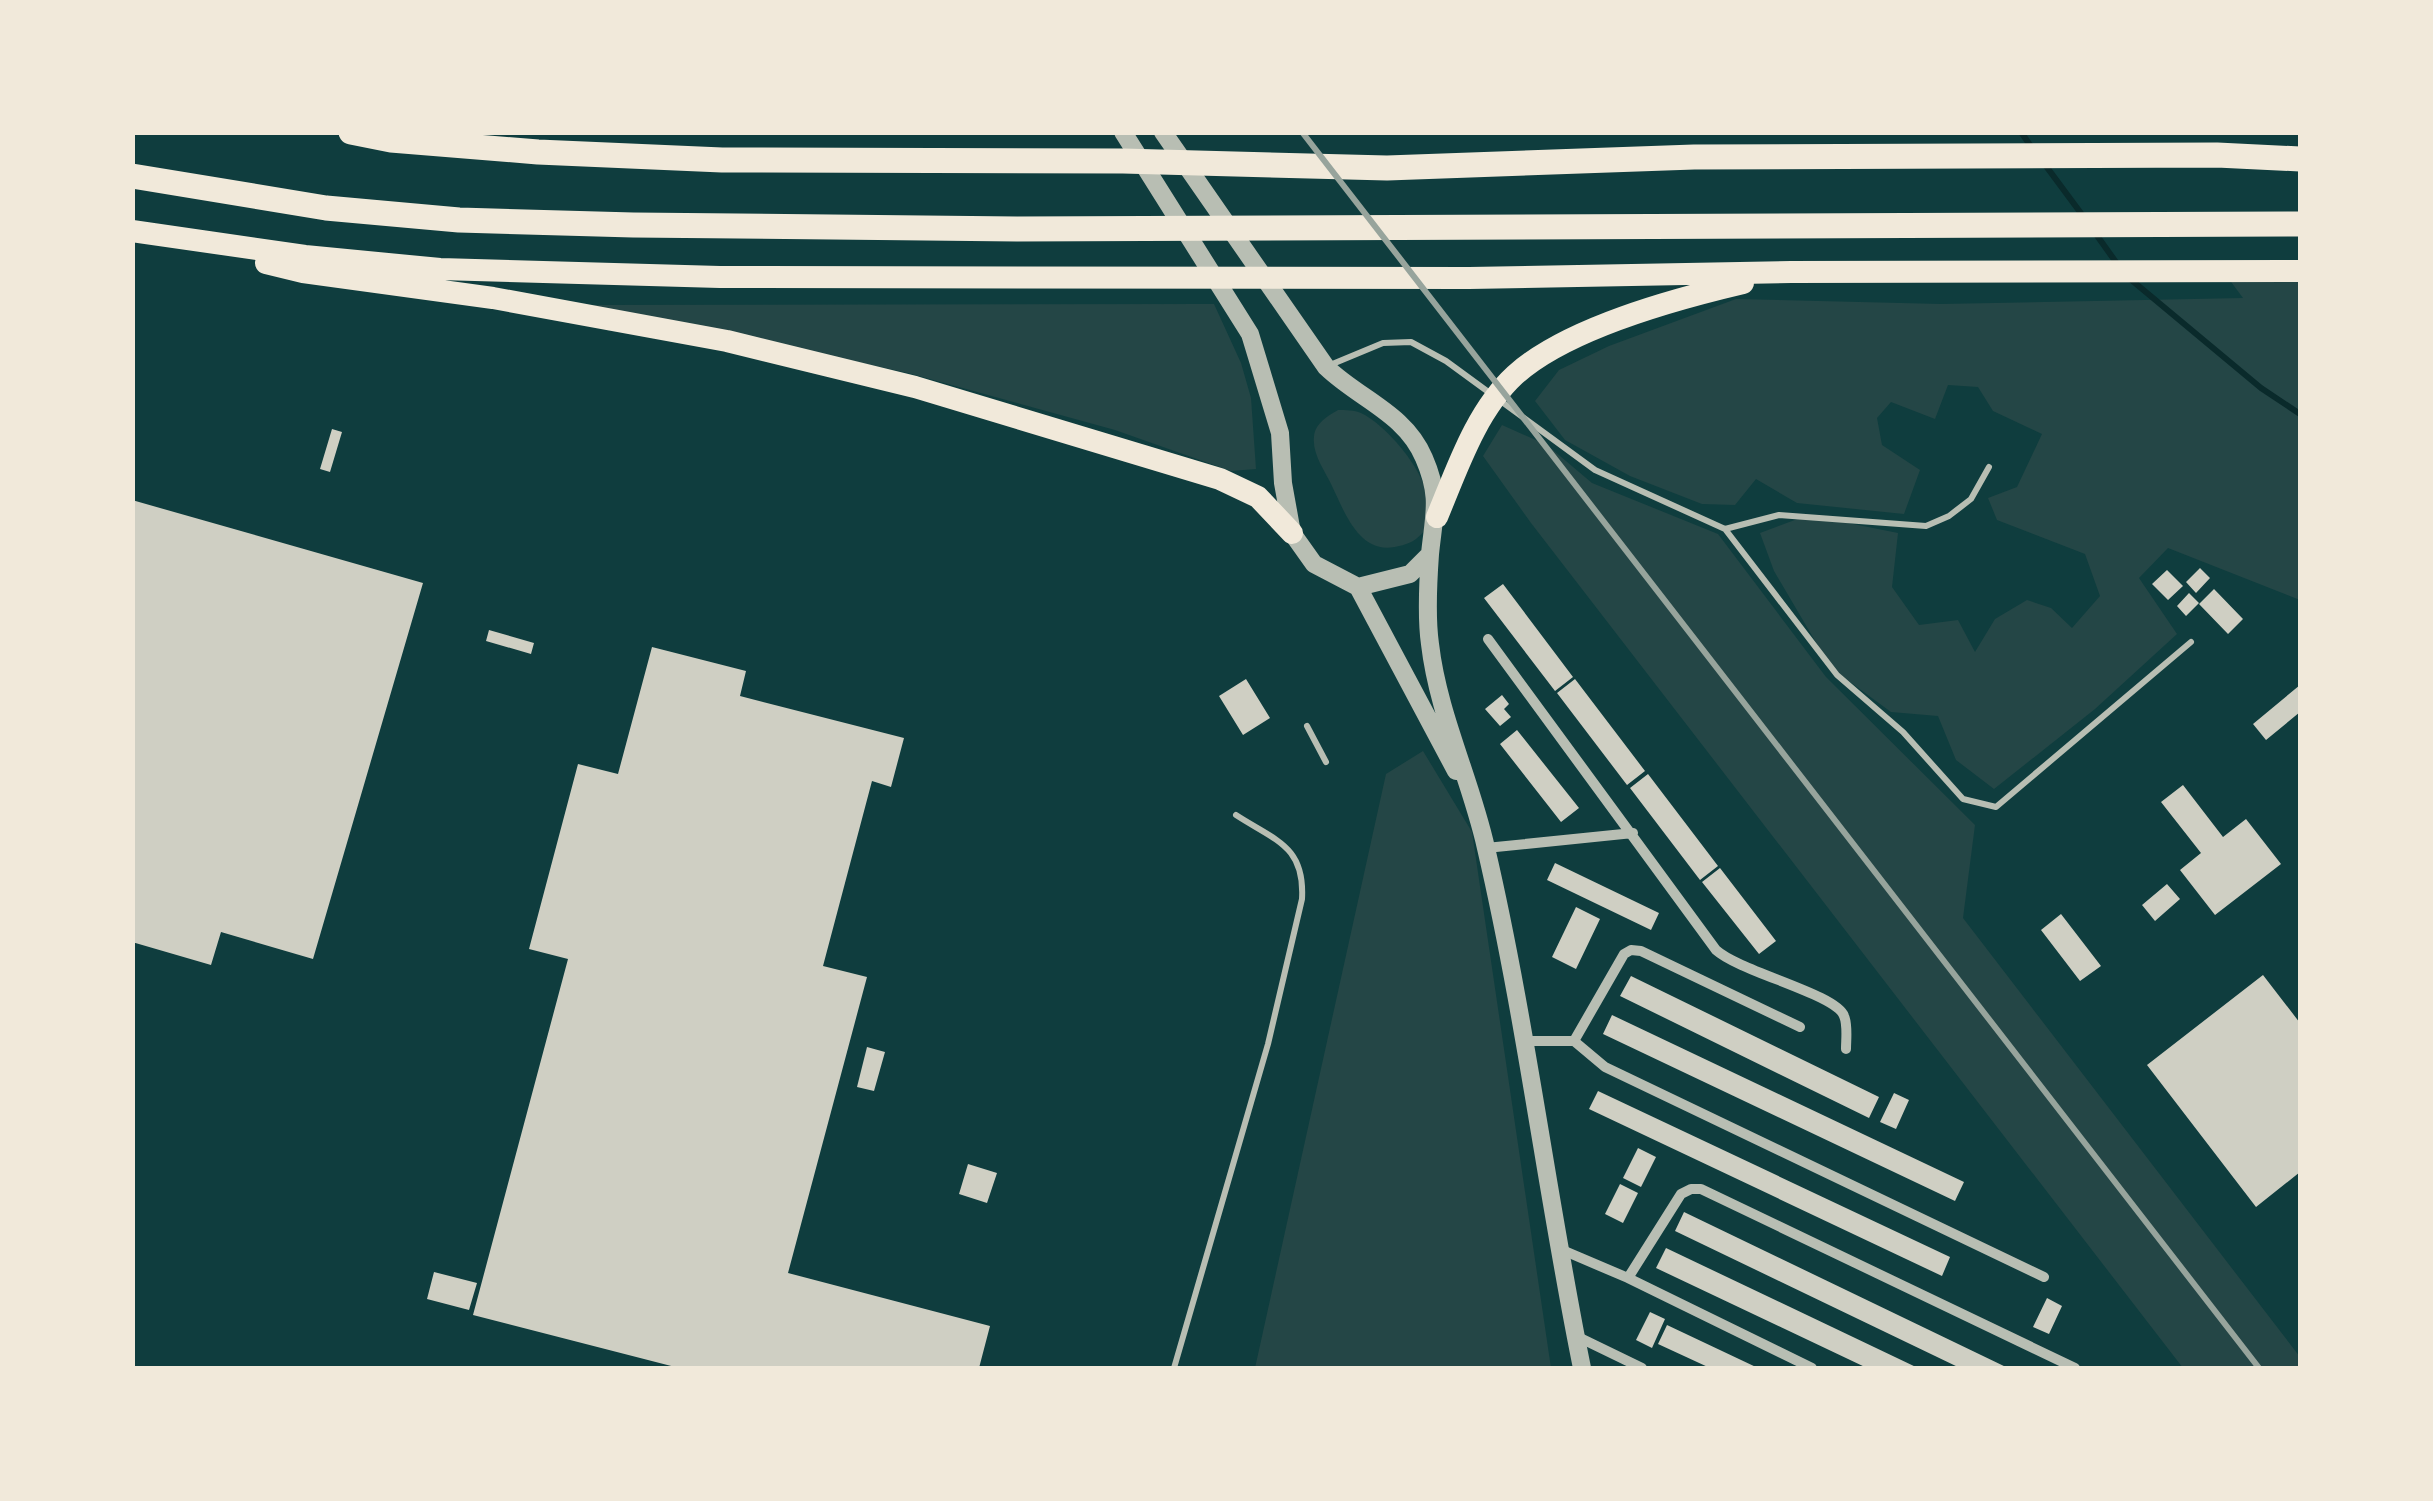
<svg xmlns="http://www.w3.org/2000/svg" width="2433" height="1501" font-family="'Titillium Web',sans-serif">
<style>
.green{fill:#244646}
.lines{fill:none;stroke-linecap:round;stroke-linejoin:round}
.stream{stroke:#0a2a2b;stroke-width:6}
.building{fill:#cfcfc3}
.service{stroke:#b8beb3;stroke-width:6}
.minor{stroke:#b8beb3;stroke-width:10}
.tertiary{stroke:#b8beb3;stroke-width:18}
.trunk{stroke:#f1e9da;stroke-width:22}
.motorway{stroke:#f1e9da;stroke-width:25}
.rail{stroke:#97a49c;stroke-width:6}
</style>
<rect width="100%" height="100%" fill="#0f3d3e"/>
<path class="green" d="M2223,271h77v329l-132,-52 -29,30 38,56 -82,75 -101,80 -38,-29 -18,-44 -47,-4 -60,-44 -57,-97 -14,-38 48,-18 90,18 -6,54 27,38 39,-5 17,32 20,-33 32,-19 24,8 21,20 28,-32 -15,-42 -88,-34 -9,-22 29,-11 25,-53 -49,-23 -15,-24 -30,-2 -13,34 -44,-17 -14,16 5,27 38,25 -16,44 -107,-11 -41,-24 -21,26 -33,-1 -72,-28 -65,-36 -30,-39 24,-31 50,-24 127,-47 205,5 302,-6z
M1214,304l27,59 10,35 5,71 -25,2 -116,-41 -207,-57 -317,-68z
M1338,410c8,0 16,0 23,3 30,14 88,83 63,118 -7,9 -15,13 -25,15 -39,11 -54,-33 -67,-60 -7,-15 -20,-32 -18,-49 1,-14 14,-21 24,-27z
M1502,425l45,20 45,38 126,51 108,143 149,148 -12,93 337,439v11h-117l-652,-845 -48,-67z
M1423,751l49,81 79,536h-296l131,-594z"/>
<g class="lines">
<path class="stream" d="M2021,132l11,16
M2043,162l40,54
M2093,230l25,35
M2129,278l132,110 39,26"/>
</g>
<path class="building" d="M332,429l10,3 -12,40 -10,-3z
M132,500l291,83 -110,376 -92,-27 -10,33 -79,-23z
M2200,568l10,10 -14,15 -10,-11z
M2167,570l16,16 -15,14 -16,-16z
M1503,584l70,93 -18,14 -71,-93z
M2214,589l29,30 -15,15 -29,-30z
M2189,593l10,10 -13,13 -9,-10z
M489,630l45,13 -3,11 -45,-13z
M652,647l94,24 -6,25 164,42 -13,49 -19,-6 -49,185 44,11 -79,296 202,53 -11,42h-300l-206,-53 95,-356 -39,-10 49,-185 40,10z
M1246,679l24,39 -27,17 -24,-39z
M1575,679l70,92 -18,14 -70,-92z
M2300,685v27l-34,28 -13,-16z
M1502,695l7,9 -5,5 7,8 -11,9 -15,-17z
M1517,730l62,78 -18,14 -61,-78z
M1648,774l70,92 -18,14 -70,-92z
M2183,785l40,52 23,-18 35,45 -66,51 -35,-45 21,-17 -40,-51z
M1555,863l104,50 -8,17 -104,-50z
M1720,868l56,73 -17,13 -57,-72z
M2167,884l13,15 -25,22 -13,-16z
M1576,907l24,12 -24,50 -24,-12z
M2061,914l40,52 -21,15 -39,-51z
M2263,975l37,48v149l-44,35 -109,-142z
M1631,976l248,121 -10,21 -249,-122z
M1612,1015l352,167 -9,19 -352,-167z
M867,1047l18,5 -11,39 -17,-4z
M1598,1091l352,166 -8,19 -353,-167z
M1894,1093l15,7 -13,29 -16,-7z
M1638,1148l18,9 -15,30 -18,-9z
M968,1164l29,9 -10,30 -28,-9z
M1620,1184l18,9 -15,30 -18,-9z
M1684,1212l324,156h-48l-285,-137z
M1666,1248l252,120h-51l-211,-100z
M434,1272l43,11 -8,27 -42,-11z
M2047,1298l15,8 -13,28 -16,-7z
M1650,1312l15,7 -13,29 -16,-8z
M1667,1325l91,43h-48l-52,-24z"/>
<g class="lines">
<path class="service" d="M1330,365l53,-22 28,-1 35,19 149,109 130,59 112,146 66,57 60,67 33,8 195,-165
M1725,529l54,-14 147,11 23,-10 22,-17 18,-32
M1307,726l19,36
M1174,1368l94,-324 34,-145c3,-53 -26,-58 -66,-84"/>
<path class="minor" d="M1488,639l228,311c24,22 120,44 128,66 4,9 2,23 2,33
M1486,848l147,-15
M1524,1041h50l31,26 439,210
M1574,1041l50,-87 7,-4 10,1 159,76
M1560,1249l68,29 184,90
M1628,1278l53,-84 10,-5h10l374,179
M1576,1336l66,32"/>
<path class="tertiary" d="M1123,132l127,202 30,99 3,50 9,50 22,31 44,23 98,184
M1163,132l163,235c33,32 79,46 98,91 17,39 10,56 6,96 -2,28 -4,62 0,90 8,70 41,136 56,204 40,172 61,348 96,520
M1358,587l52,-13 20,-20"/>
<path class="trunk" d="M132,231l173,25 135,13 280,8 749,1 322,-6 509,-1
M266,263l37,9 190,26 234,43 188,46 305,92 38,18 34,36
M1437,517c20,-48 39,-106 78,-142 52,-47 160,-76 228,-92"/>
<path class="motorway" d="M351,132l40,8 147,12 184,8 401,1 264,7 307,-11 523,-2 83,4
M132,176l194,32 133,12 174,5 384,4 1283,-5"/>
<path class="rail" d="M1302,132l957,1236"/>
</g>
<rect width="2433" height="1501" fill="none" stroke="#f1e9da" stroke-width="270"/>
</svg>
